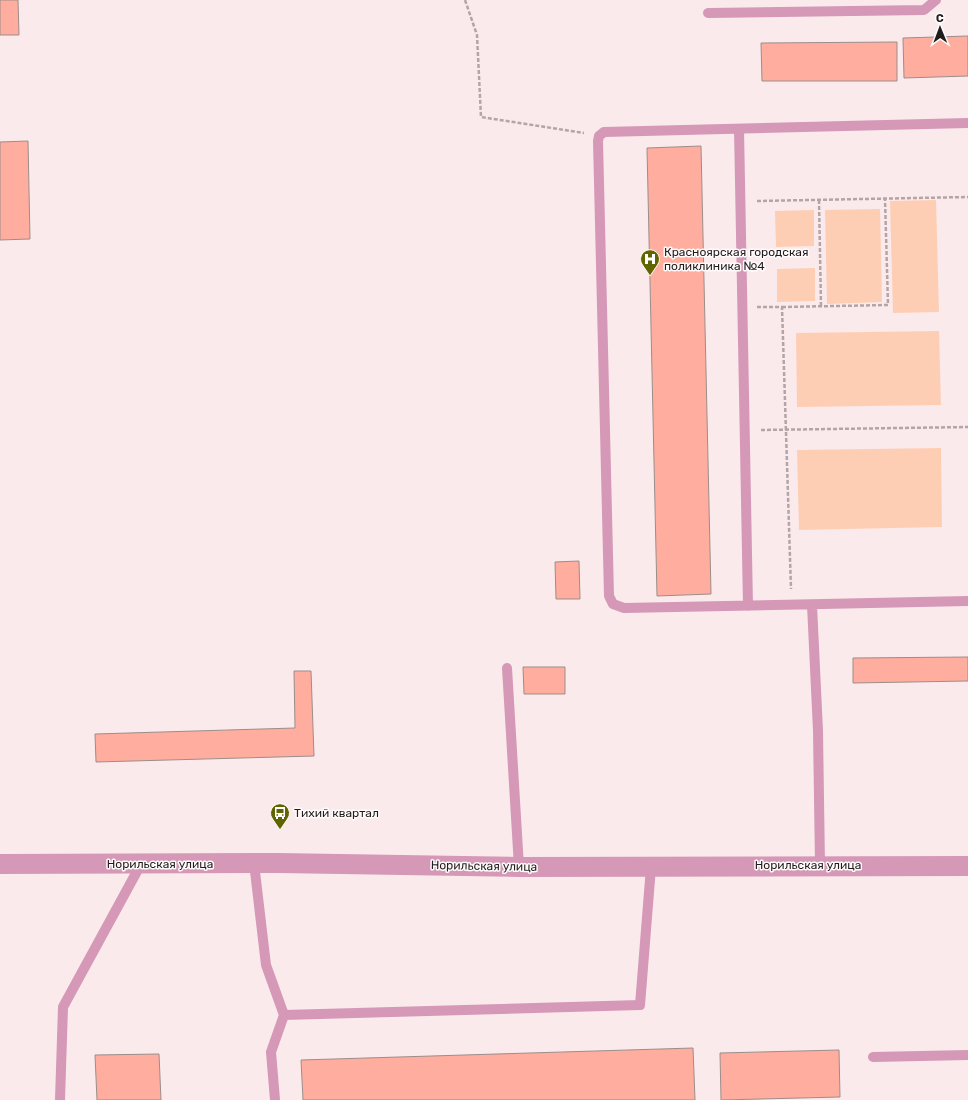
<svg xmlns="http://www.w3.org/2000/svg" width="968" height="1100" font-family="Rubik,sans-serif">
<style>
.green{fill:#feceb4}
.building{fill:#fead9f;stroke:#9d8d8a}
.lines{fill:none;stroke-linecap:round;stroke-linejoin:round}
.path{stroke:#b3a5a7;stroke-width:2.5;stroke-dasharray:4 2;stroke-linecap:butt}
.service{stroke:#d598b7;stroke-width:10}
.minor{stroke:#d598b7;stroke-width:20}
.labels{text-anchor:middle;dominant-baseline:central;stroke-width:3;stroke-linejoin:round;paint-order:stroke}
.poi-label{font-size:12px;fill:#211b1c;stroke:#fffbfb;text-anchor:start}
.street-label{font-size:12px;fill:#211b1c;stroke:#fffbfb}
</style>
<rect width="100%" height="100%" fill="#fbeaec"/>
<path class="green" d="M936,200l3,112 -46,1 -3,-112z
M880,209l2,93 -55,2 -2,-94z
M814,210v36l-38,1 -1,-36z
M815,268v33l-38,1v-33z
M939,331l2,74 -144,2 -1,-74z
M941,448l1,79 -143,3 -2,-80z"/>
<path class="building" d="M0,0h18l1,35h-19z
M968,36v40l-64,2 -1,-40z
M897,42v39h-135l-1,-38z
M28,141l2,98 -30,1v-98z
M701,146l10,448 -54,2 -10,-448z
M579,561l1,38h-24l-1,-37z
M968,657v24l-115,2v-25z
M523,667h42v27h-41z
M294,671h17l3,85 -218,6 -1,-28 200,-6z
M693,1048l2,52h-392l-2,-40z
M839,1050l1,47 -119,3 -1,-47z
M159,1054l2,46h-64l-2,-45z"/>
<g class="lines">
<path class="path" d="M465,0l12,35 4,82 103,16
M819,200l2,106
M757,201l211,-4
M757,307h25l9,282
M782,307l106,-2 -3,-106
M761,430l207,-3"/>
<path class="service" d="M708,13l216,-3 12,-10
M968,123l-364,9 -5,4 -1,5 11,455 4,8 11,4 344,-7
M739,129l9,477
M812,605l6,126 2,134
M507,668l12,199
M254,863l12,102 18,50
M873,1057l95,-2
M60,1100l3,-93 78,-143
M275,1100l-4,-48 13,-37 356,-10 11,-138"/>
<path class="minor" d="M0,864l279,-1 240,4 449,-1"/>
</g>
<defs>
<symbol id="hospital-pin" viewBox="-11 -11 22 30"><path d="M0 17L-7.5 6A9.5 9.5 0 1 1 7.5 6Z" fill="#616501" stroke="#fffbfb"/><path d="M-5-5h3v3.5h4V-5h3V5h-3V1.5h-4V5h-3Z" fill="#fff"/></symbol>
<symbol id="bus-pin" viewBox="-11 -11 22 30"><path d="M0 17L-7.5 6A9.5 9.5 0 1 1 7.5 6Z" fill="#616501" stroke="#fffbfb"/><path d="M-5-6H5V4H4V6H2V4H-2V6H-4V4H-5ZM-3.5-4V0h7V-4ZM-3.5 1.2v1.5H-2V1.2ZM2 1.2v1.5H3.5V1.2Z" fill="#fff"/></symbol>
</defs>
<g fill-rule="evenodd">
<use href="#hospital-pin" x="639" y="248" width="22" height="30"/>
<use href="#bus-pin" x="269" y="802" width="22" height="30"/>
</g>
<g class="labels">
<g class="poi-label">
<text x="664" y="252">Красноярская городская<tspan x="664" dy="14">поликлиника №4</tspan></text>
<text x="294" y="813">Тихий квартал</text>
</g>
<g class="street-label">
<text x="160" y="864">Норильская улица</text>
<text x="808" y="865">Норильская улица</text>
<text transform="translate(484 866) rotate(1)">Норильская улица</text>
</g>
</g>
<g transform="translate(940 28) rotate(359)" stroke="#fffbfb" stroke-width="3" paint-order="stroke">
<path d="M0-3L7 15L0 10L-7 15Z" fill="#211b1c"/>
<text y="-6" font-size="11" font-weight="bold" text-anchor="middle" fill="#211b1c">С</text>
</g>
</svg>
